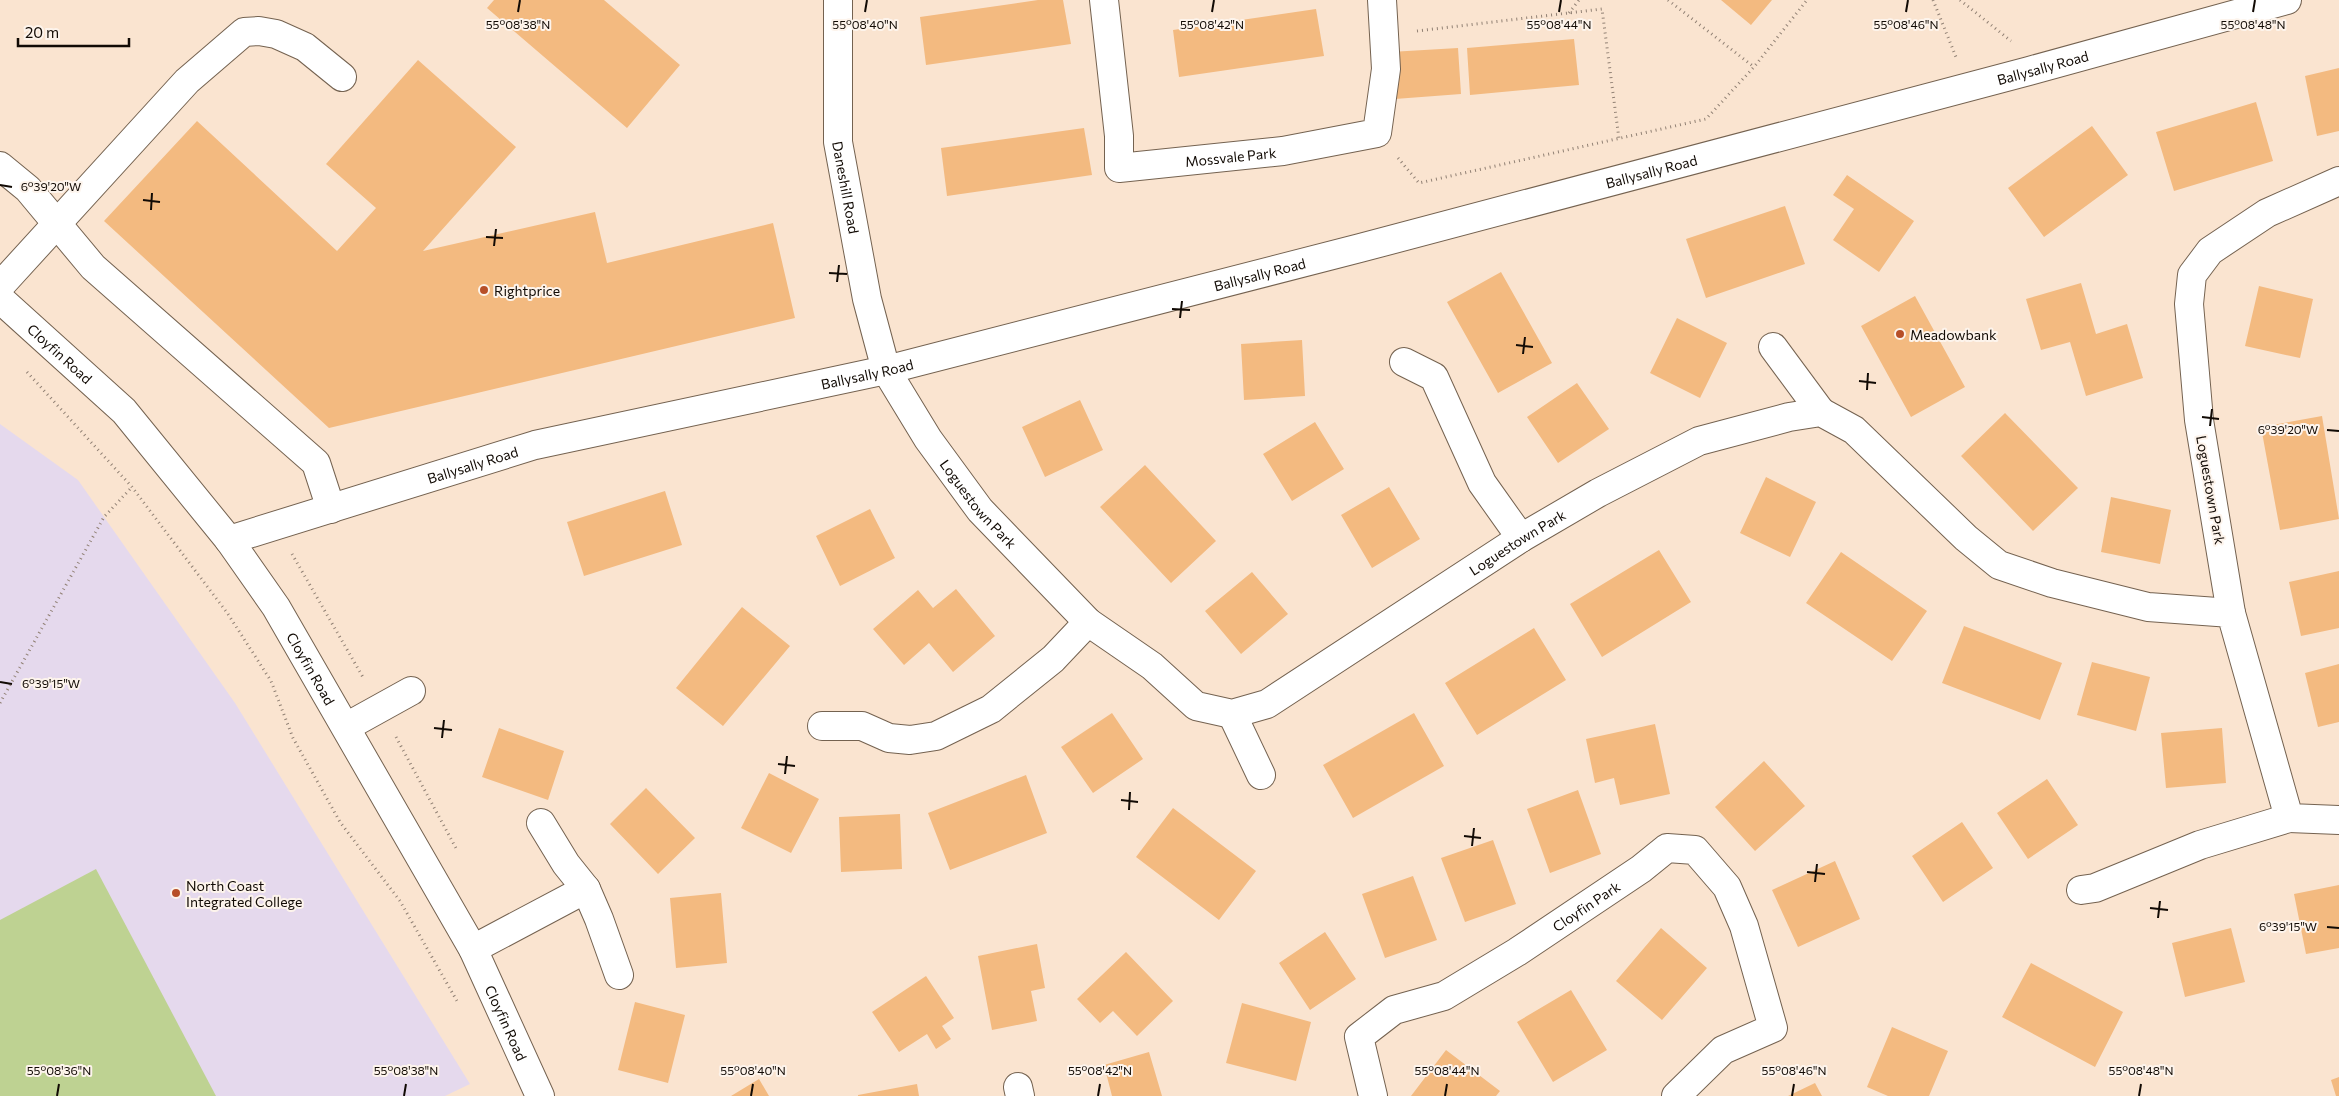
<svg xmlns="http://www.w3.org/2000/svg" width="2339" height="1096" font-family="Commissioner,sans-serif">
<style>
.education{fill:#e5d9ed}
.green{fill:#bed292}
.building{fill:#f3ba80}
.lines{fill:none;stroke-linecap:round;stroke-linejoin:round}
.minor-casing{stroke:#746250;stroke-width:30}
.major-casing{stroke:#746250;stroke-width:30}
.path{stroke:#918174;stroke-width:3;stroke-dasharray:1 4;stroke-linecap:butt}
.minor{stroke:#fff;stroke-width:28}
.major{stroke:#fff;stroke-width:28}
.ticks{fill:none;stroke:#110a04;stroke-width:2}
.poi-dot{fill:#b74f28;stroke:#fdf4ec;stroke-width:2}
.labels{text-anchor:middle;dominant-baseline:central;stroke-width:4;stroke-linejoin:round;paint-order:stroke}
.street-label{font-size:14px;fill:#110a04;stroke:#fdf4ec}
.poi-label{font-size:14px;fill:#110a04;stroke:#fdf4ec;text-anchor:start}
.ticks-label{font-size:12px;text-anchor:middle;fill:#110a04;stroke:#fdf4ec;stroke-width:4;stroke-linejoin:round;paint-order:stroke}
</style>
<rect width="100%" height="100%" fill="#fae4d0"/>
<path class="education" d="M0,424l78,56 157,223 235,381 -25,12h-445z"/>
<path class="green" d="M96,869l120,227h-216v-176z"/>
<path class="building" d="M494,0h110l76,65 -53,63 -140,-120z
M1038,0h25l8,44 -145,21 -6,-48z
M1721,0h51l-21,25z
M1316,9l8,47 -145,21 -6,-47z
M1574,39l5,46 -109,10 -3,-47z
M1458,48l3,46 -66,5 -5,-47z
M418,60l98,87 -93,104 172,-39 12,51 166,-40 22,95 -466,110 -225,-207 93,-100 140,130 39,-43 -50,-44z
M2339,68v63l-22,5 -12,-60z
M2256,102l17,59 -99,30 -18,-59z
M2092,126l36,49 -84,62 -36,-49z
M1084,128l8,47 -145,21 -6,-48z
M1847,175l67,46 -35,51 -46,-32 21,-31 -21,-14z
M1785,206l20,58 -99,34 -20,-59z
M1501,272l51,91 -54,30 -51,-91z
M2081,283l15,51 31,-10 16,54 -57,18 -16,-54 -29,8 -15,-51z
M2259,286l54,13 -13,59 -55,-12z
M1915,296l50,91 -54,30 -50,-91z
M1677,318l50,25 -27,55 -50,-25z
M1302,340l3,56 -61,4 -3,-56z
M1577,383l32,46 -51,34 -31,-46z
M1080,400l23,50 -58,27 -23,-50z
M2005,413l73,75 -45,43 -72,-75z
M2322,416l17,103 -59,11 -19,-103z
M1315,422l29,47 -52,32 -29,-47z
M1145,465l71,76 -45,42 -71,-76z
M1766,477l50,25 -26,55 -50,-24z
M1389,487l31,52 -48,29 -31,-53z
M665,491l17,54 -98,31 -17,-54z
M2111,497l60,13 -11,54 -59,-12z
M870,509l25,49 -55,28 -24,-50z
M1659,550l32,52 -89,55 -32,-53z
M1841,552l86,59 -35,50 -86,-58z
M2339,571v57l-38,8 -12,-54z
M1252,572l36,42 -47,40 -36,-43z
M956,589l39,47 -42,36 -24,-29 -25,22 -31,-36 45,-39 15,18z
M742,607l48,39 -67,80 -47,-38z
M1964,626l98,37 -22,57 -98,-37z
M1534,628l32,52 -89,55 -32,-52z
M2092,662l58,15 -14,54 -59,-16z
M2339,664v58l-21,5 -13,-54z
M1112,713l31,46 -50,34 -32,-46z
M1414,713l30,53 -91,52 -30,-53z
M1655,724l15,70 -50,11 -6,-27 -19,5 -9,-44z
M499,728l65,23 -16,49 -66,-23z
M2222,728l4,55 -60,5 -5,-55z
M1764,761l41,45 -50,45 -40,-44z
M769,773l50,26 -28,54 -50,-25z
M1026,775l21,58 -97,37 -22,-57z
M2047,779l31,46 -50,34 -31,-46z
M646,788l49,50 -37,36 -48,-50z
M1578,790l23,64 -51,19 -23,-64z
M1173,808l83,63 -37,49 -83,-63z
M900,814l2,55 -61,3 -2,-55z
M1962,822l31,46 -50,34 -31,-46z
M1493,840l23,64 -51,18 -24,-64z
M1835,861l25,58 -62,28 -26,-57z
M1413,876l24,64 -52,18 -23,-64z
M2339,885v63l-33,6 -12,-60z
M721,893l6,70 -51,5 -6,-70z
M1661,928l46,40 -45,52 -46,-39z
M2231,928l14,54 -60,15 -13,-54z
M1325,932l31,47 -46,31 -31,-47z
M1037,944l8,44 -14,3 6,30 -45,9 -14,-74z
M1126,952l47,49 -36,35 -24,-25 -13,12 -23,-24z
M2031,963l92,49 -28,55 -93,-50z
M926,976l28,42 -12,8 9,13 -15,10 -9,-15 -28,18 -27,-40z
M1571,990l36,60 -54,32 -36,-60z
M635,1002l50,13 -17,68 -50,-13z
M1242,1003l69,19 -15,59 -70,-18z
M1892,1027l56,24 -19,45h-41l-21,-9z
M1446,1050l54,41 -4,5h-85z
M1149,1052l13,44h-50l-8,-31z
M2339,1077v19h-3l-5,-16z
M759,1079l10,17h-38z
M1815,1083l7,13h-34z
M917,1084l2,12h-61v-1z"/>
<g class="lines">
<defs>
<g id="minor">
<path id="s1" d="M838,0v142l29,157 19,71 42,69 52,71 108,112 64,44 44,40 36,8 35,-10 254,-166 77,-45 101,-52 90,-24 32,-5 33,18 112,108 33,27 53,18 96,24 83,6 58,205 50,2"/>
<path id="s2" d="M1104,0l15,136v32l164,-17 94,-18 9,-64 -4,-69"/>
<path d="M0,166l28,23 65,78 223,196 15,46"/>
<path d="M0,286l187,-205 57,-49 15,-1 17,3 29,13 37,30"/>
<path d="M1773,347l48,65"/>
<path d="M1404,362l30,15 48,106 39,55"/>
<path id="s3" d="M229,540l306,-95 351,-75 474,-122 669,-177 258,-71"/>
<path d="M2231,613l-32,-193 -10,-116 3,-29 18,-24 57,-38 72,-32"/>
<path d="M1232,714l29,61"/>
<path d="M822,726h40l27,12 21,2 26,-4 55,-27 62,-50 35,-37"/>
<path d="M346,727l65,-36"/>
<path d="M541,823l25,41 20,25 13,30 20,56"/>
<path d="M2081,890l14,-2 105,-43 89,-27"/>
<path d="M473,949l113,-60"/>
<path d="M1018,1087l2,9"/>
<path id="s4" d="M1373,1096l-14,-59 35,-27 50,-14 73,-44 124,-83 26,-21 28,2 32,37 17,39 29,102 -50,22 -47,46"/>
</g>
<g id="major">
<path id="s5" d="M0,299l124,112 105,129 47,67 197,342 67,147"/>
</g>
</defs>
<use href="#minor" class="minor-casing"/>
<use href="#major" class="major-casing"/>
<path class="path" d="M1668,0l86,67
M1933,0l23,57
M1960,0l51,41
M1569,13l10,-13
M1417,31l185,-22 17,130
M1398,158l21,25 287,-64 48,-52 53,-67
M27,372l105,115 96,127 43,67 22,57 47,84 60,79 57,100
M292,554l72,125
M0,703l104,-186 28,-30
M396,737l61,113"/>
<use href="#minor" class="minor"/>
<use href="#major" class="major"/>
</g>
<path class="ticks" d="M518,12l2,-12M865,12l2,-12M1212,12l2,-12M1559,12l2,-12M1906,12l2,-12M2253,12l2,-12M0,185l12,2M143,200l17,2M151,210l1,-17M486,237l17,1M494,246l2,-17M829,273l18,1M837,282l2,-17M1172,309l18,1M1180,318l2,-17M1516,345l17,2M1523,354l2,-17M1859,381l17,2M1867,390l1,-17M2202,417l17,2M2210,426l2,-17M2327,430l12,1M0,682l12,2M434,728l18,2M442,738l2,-18M778,764l17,2M785,774l2,-18M1121,800l17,2M1129,810l1,-18M1464,836l17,2M1472,846l2,-18M1807,872l18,2M1815,882l2,-18M2150,908l18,2M2158,918l2,-17M2327,927l12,1M57,1096l2,-12M404,1096l2,-12M751,1096l2,-12M1098,1096l2,-12M1445,1096l2,-12M1792,1096l2,-12M2139,1096l2,-12"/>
<g class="poi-dot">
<circle cx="484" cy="290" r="5"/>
<circle cx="1900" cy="334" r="5"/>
<circle cx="176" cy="893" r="5"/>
</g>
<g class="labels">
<g class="street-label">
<text stroke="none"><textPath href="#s3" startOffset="1875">Ballysally Road</textPath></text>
<text stroke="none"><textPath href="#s2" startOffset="281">Mossvale Park</textPath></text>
<text stroke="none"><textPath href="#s3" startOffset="1470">Ballysally Road</textPath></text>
<text stroke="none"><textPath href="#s1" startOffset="188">Daneshill Road</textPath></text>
<text stroke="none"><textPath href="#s3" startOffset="1065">Ballysally Road</textPath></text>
<text stroke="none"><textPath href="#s5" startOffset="81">Cloyfin Road</textPath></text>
<text stroke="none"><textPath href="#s3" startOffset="660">Ballysally Road</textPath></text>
<text stroke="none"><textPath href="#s3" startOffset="255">Ballysally Road</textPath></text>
<text transform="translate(2211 490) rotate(80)">Loguestown Park</text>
<text stroke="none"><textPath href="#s1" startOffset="538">Loguestown Park</textPath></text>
<text stroke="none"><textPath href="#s1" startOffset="1208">Loguestown Park</textPath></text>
<text stroke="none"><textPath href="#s5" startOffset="486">Cloyfin Road</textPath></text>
<text stroke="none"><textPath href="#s4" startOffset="325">Cloyfin Park</textPath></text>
<text stroke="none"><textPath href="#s5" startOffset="891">Cloyfin Road</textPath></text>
</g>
<g class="poi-label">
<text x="494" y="290">Rightprice</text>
<text x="1910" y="334">Meadowbank</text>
<text x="186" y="885">North Coast<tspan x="186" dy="16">Integrated College</tspan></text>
</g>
</g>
<g class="ticks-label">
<text x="518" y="29">55°08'38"N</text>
<text x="865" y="29">55°08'40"N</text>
<text x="1212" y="29">55°08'42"N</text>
<text x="1559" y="29">55°08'44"N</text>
<text x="1906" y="29">55°08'46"N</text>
<text x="2253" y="29">55°08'48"N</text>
<text x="51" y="191">6°39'20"W</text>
<text x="2288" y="434">6°39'20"W</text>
<text x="51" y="688">6°39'15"W</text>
<text x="2288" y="931">6°39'15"W</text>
<text x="59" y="1075">55°08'36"N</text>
<text x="406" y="1075">55°08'38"N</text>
<text x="753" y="1075">55°08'40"N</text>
<text x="1100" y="1075">55°08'42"N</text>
<text x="1447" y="1075">55°08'44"N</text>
<text x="1794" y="1075">55°08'46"N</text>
<text x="2141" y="1075">55°08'48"N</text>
</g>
<path d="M18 38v8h111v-8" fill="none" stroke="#110a04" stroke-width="2.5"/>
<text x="25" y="38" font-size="15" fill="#110a04" stroke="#fdf4ec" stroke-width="4" paint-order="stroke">20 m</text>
</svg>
